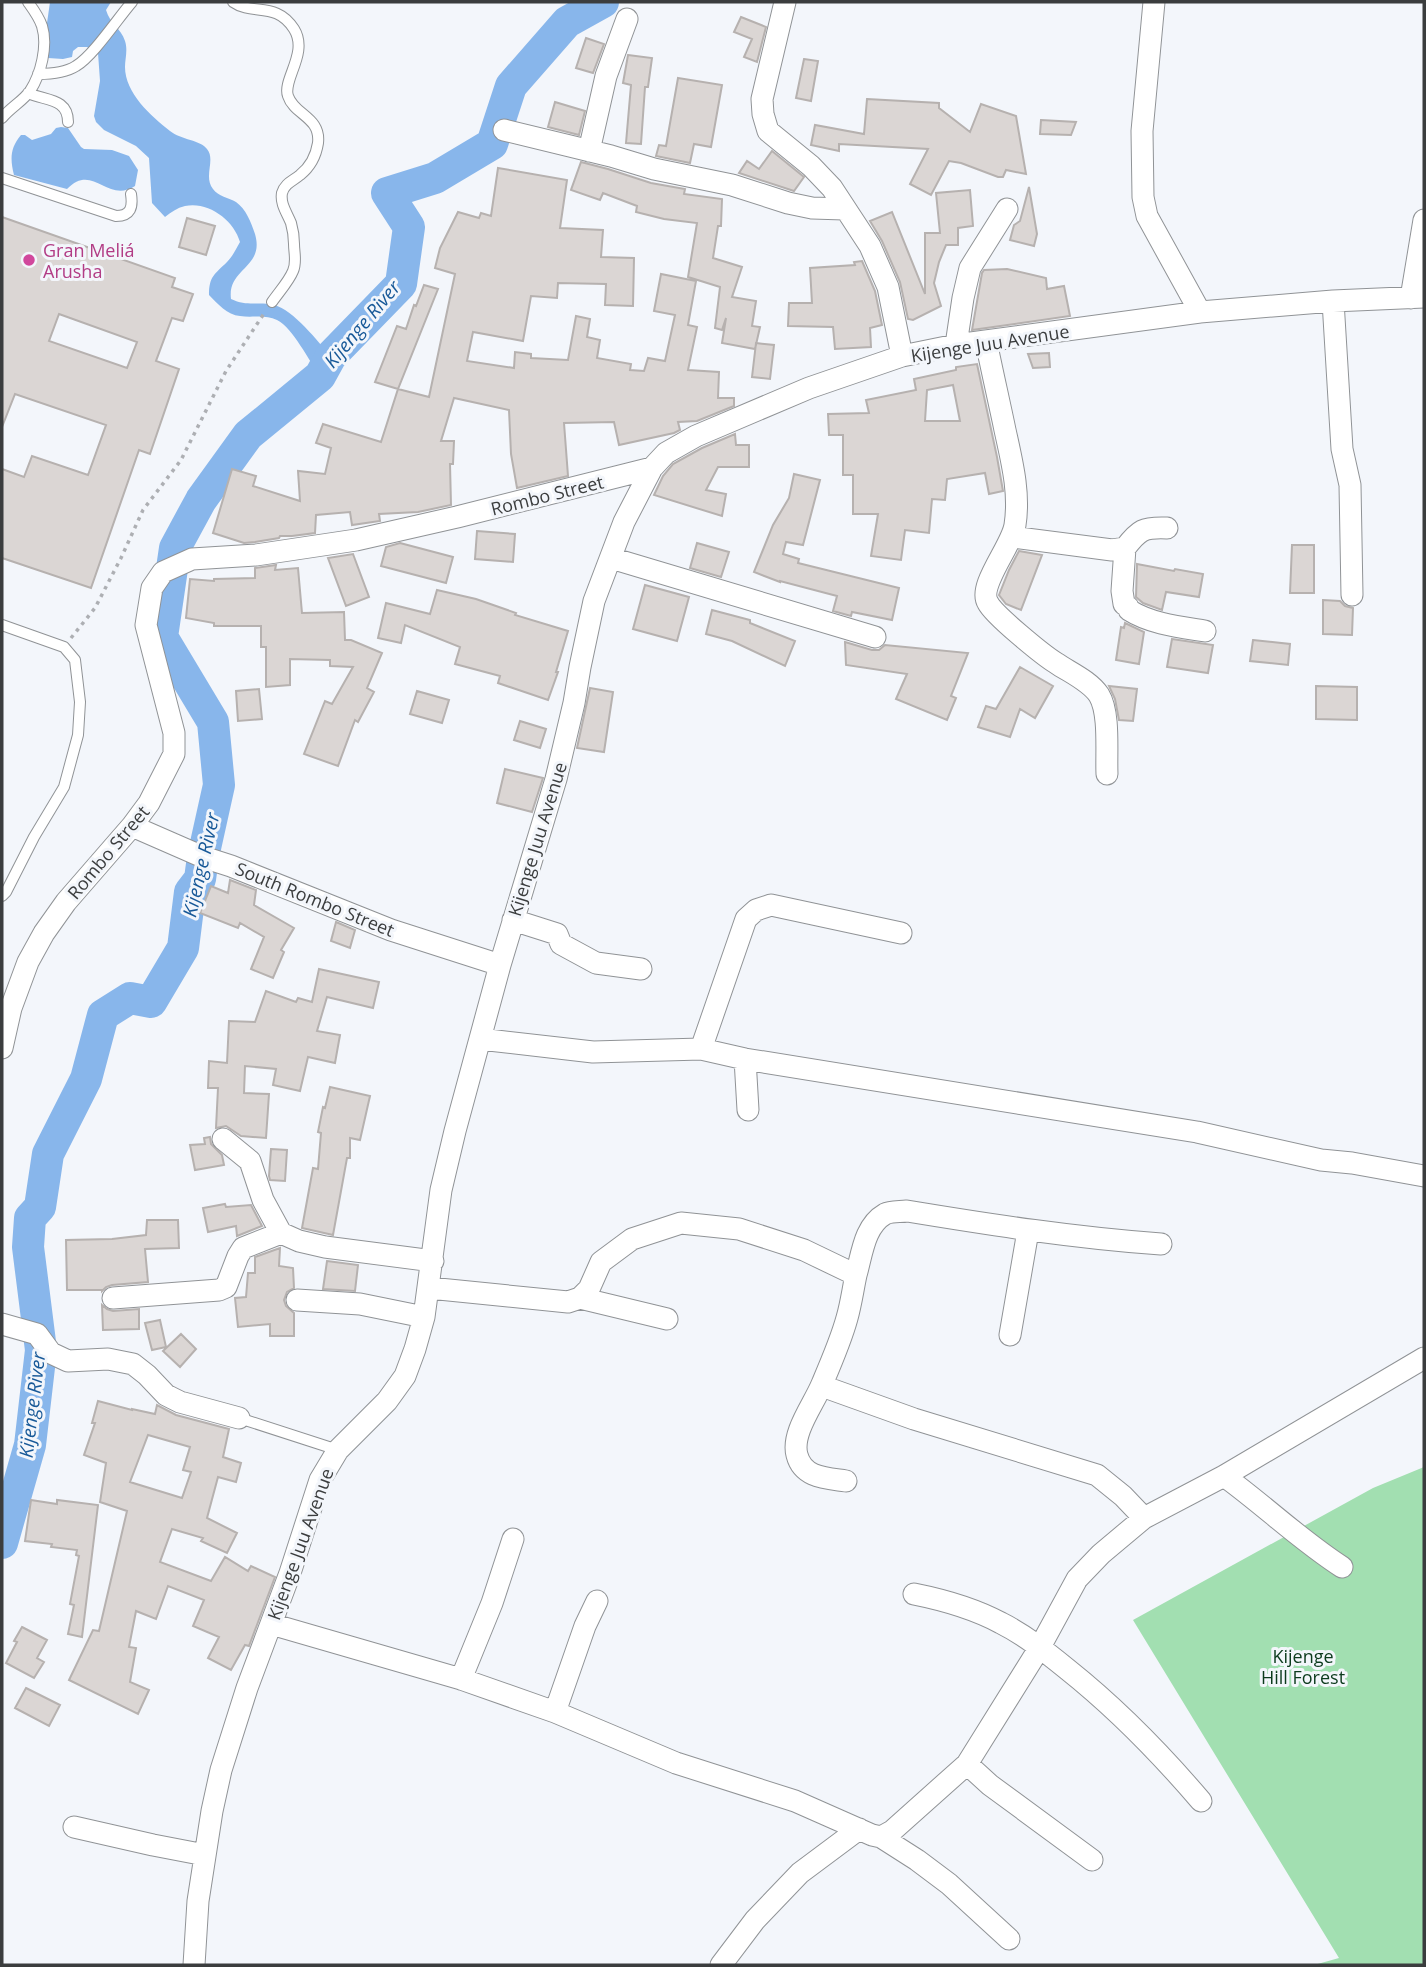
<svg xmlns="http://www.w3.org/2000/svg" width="1426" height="1967" font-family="'Open Sans',sans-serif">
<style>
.green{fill:#a2dfb1}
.water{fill:#88b6eb}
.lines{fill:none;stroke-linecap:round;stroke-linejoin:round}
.river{stroke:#88b6eb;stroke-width:32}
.building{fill:#dbd6d4;stroke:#b6b1af;stroke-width:2;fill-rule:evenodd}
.lane-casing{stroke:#909396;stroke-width:12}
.street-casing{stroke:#909396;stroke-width:23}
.path{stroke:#adafb3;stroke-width:3.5;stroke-dasharray:3.5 5;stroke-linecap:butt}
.lane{stroke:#fff;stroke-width:10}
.street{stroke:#fff;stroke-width:21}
.hotel-dot{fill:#d1479c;stroke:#f3f6fb;stroke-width:2.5}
.labels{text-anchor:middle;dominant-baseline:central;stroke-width:6;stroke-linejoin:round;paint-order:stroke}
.hotel-label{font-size:18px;fill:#b23c85;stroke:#f3f6fb;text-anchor:start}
.street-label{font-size:18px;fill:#3b3d3e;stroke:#f3f6fb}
.park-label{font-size:18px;fill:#0c3b1d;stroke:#f3f6fb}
.water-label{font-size:19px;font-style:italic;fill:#185998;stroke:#f3f6fb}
</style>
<rect width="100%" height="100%" fill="#f3f6fb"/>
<path class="green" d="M1424,1467v498h-110l25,-7 -206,-338 240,-132z"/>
<path class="water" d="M50,2h61l-5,8c4,14 15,18 19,31 3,9 0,18 0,26 0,26 26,49 45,64 11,9 31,9 37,18 9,11 -4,27 6,40 5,7 16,9 23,13 10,7 15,20 19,32 10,34 -28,34 -24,65 17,8 27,2 43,6 20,5 43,36 57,51l-11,20c-11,-15 -27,-48 -43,-56 -12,-6 -24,-2 -37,-4 -13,-1 -22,-12 -31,-21 0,-19 6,-21 18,-33 6,-6 9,-13 13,-20 -6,-22 -32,-41 -55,-36 -8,2 -14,6 -20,11l-13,-14 -3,-45 -13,-12 -32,-16 -8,-8 -2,-6 6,-35 -2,-28 -11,-6h-9l-5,4 -1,6 -9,2 -15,-1 -1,-35z
M61,127l7,1 13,19 3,2 28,1 17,6 9,14 -3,16c-28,18 -42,-24 -68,3l-53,-14c-4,-16 -4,-27 7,-40h4l7,5 19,-6 5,-6z"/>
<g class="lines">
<path class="river" d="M2,1543l28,-98 11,-95 -13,-103 2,-29 10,-11 8,-53 38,-75 17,-64 27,-17 21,4 32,-54 7,-56 10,-13 3,-22 16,-72 -6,-63 -51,-85 13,-89 26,-48 47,-65 72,-59 11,-20 70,-72 8,-57 -22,-34 48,-15 57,-34 19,-58 56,-64 36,-20"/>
</g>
<path class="building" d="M741,17l25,10 -9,35 -13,-5 8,-18 -18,-7z
M586,38l18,6 -11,29 -17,-5z
M628,55l24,3 -4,29h-3l-4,57 -15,-1 5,-58 -8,-2z
M804,59l14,2 -7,40 -15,-3z
M678,78l44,7 -11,62 -17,-3 -4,19 -34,-7 3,-11 7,1z
M867,99l72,4v5l31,24 11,-28 35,12 10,58 -20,-4 -3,7h-5l-37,-14 -12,-2 -18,34 -21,-11 18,-35 -89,-5v7l-28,-6 4,-20 49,9z
M555,102l30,9 -6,24 -31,-8z
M1041,120l35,2 -5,13 -31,-1z
M772,151l32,26 -10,14 -55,-18 8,-12 12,8z
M581,162l27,7 43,14 34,6 -1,5 38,5 -1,27h-3l-5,32 29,9 -10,30 24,4 -4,25 8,1 -5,22 -33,-6 4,-25 -4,12 -7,-2 5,-41 -32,-10 9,-54 -33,-4 -28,-7 1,-6 -34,-13 -3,7 -29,-10z
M498,168l69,12 -7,48 43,2 -2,27 33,1 -1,48 -28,-1 1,-21 -48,-1 -1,15 -26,-2 -8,45 -50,-9 -6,29 47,7 1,-16 16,2v4l37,2 8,-44 14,3 -3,18 13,3 -3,18 34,6 -1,6 14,1 4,-13 17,3 10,-46 -21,-4 7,-37 35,7 -8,44 9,2 -9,43 31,2 -1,26h16v8l-37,15 -19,1 2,8 -6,3 -55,12 -5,-23 -50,1 4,53 -51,12 -6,-34 -2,-44 -55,-12 -13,43h13l-1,23h-3l1,41 -33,7 -39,2 1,7 -28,4 -2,-13 -34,3 -1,18 -23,3h-12l-1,2 -24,4 -11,1 -31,-10 19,-64 24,7 -3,10 47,15 -2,-30 27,3 6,-26 -15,-5 7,-19 58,18 17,-53 31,8 26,-123 -20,-6 5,-20 18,-36 21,6 2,-5 10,3z
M1029,187l8,47 -3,12 -24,-6 4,-15 6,-4z
M970,190l3,36 -15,2v17h-12l-7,17 -5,21 7,23 -28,14 -5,-1 -8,-37 -18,-41 -12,-20 22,-9 33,82v-61h15l-4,-40z
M2,217l173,61 -3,9 21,7 -10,27 -11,-3 -16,43 23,8 -29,85 -11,-4 -48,138 -89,-30v-89l22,8 8,-21 56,19 18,-50 -91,-31 -13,33zM59,314l78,28 -10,26 -78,-27z
M187,218l28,8 -9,29 -27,-8z
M862,261l13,30 7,34 -12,3 1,19 -36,2 -2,-22 -45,-1 1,-23h23l-2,-35 45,-3 -1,-3z
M1007,269l39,9 1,11 17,-3 6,30 -98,14 10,-57 2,-3z
M424,285l14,4 -40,100 -23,-7 22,-56 9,3 8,-24 2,1z
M756,343l18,2 -4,34 -18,-2z
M1049,353l1,14 -17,1 -5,-14z
M977,364l20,93 6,34 -14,3 -4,-21 -38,6 -2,21 -13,-1 -3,34 -24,-3 -4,30 -30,-4 7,-42h-25v-39h-10v-40h-14l-1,-21 41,-1 -3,-13 50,-10 -2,-11 42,-9v-3zM953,385l7,36h-35l2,-31z
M735,434l1,11h13v22h-31l-12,23 20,4 -4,22 -68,-21 9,-19 10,-12 29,-16z
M794,474l26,6 -17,65 -17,-3 -3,12 16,5 -1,4 101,25 -7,32 -40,-8 -1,4 -18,-5 4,-15 -57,-15v1l-26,-10 19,-47 16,-27z
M477,531l38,3 -2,28 -38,-3z
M400,543l53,14 -7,26 -65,-17 5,-19z
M697,543l32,9 -8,25 -31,-9z
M1292,545h22v48h-24z
M1019,551l23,4 -21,55 -15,-6 -7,-9 10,-25z
M353,554l16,43 -23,9 -18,-48z
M1137,564l37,7 1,-2 28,5 -4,23 -33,-5 -4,18 -19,-7 -7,-6z
M276,565l-1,5 23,-2 4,45 42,-1 1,28h6l31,13 -15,35 7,4 -16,30 -3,-2 -17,46 -34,-12 21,-53 7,3 21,-37 -23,-1v-6l-40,-1v26l-24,2v-40h-5v-21h-47v-3l-28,-5 4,-39 24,2v-2l41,-1v-10z
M645,585l44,12 -12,44 -44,-12z
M437,590l39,9 40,14 -1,2 53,16 -12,41h2l-10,28 -50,-17 2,-7 -45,-12 5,-17 -55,-22 -4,18 -23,-5 8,-35 44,11z
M1323,600l17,1 5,5 8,2 -1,27 -29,-1z
M712,610l38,10v3l45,18 -10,25 -53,-25 -26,-7z
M1125,623l19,9 -5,32 -23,-4 5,-33 3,1z
M1172,639l41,6 -5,28 -41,-6z
M1253,640l37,4 -2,21 -38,-4z
M845,642l27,8h7l6,-5 83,8 -17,43 5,2 -9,22 -51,-21 11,-25 -61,-9z
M1020,667l33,19 -18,32 -15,-9 -10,28 -32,-10 8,-21 10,3z
M1109,686l28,3 -4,32 -14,-1 -4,-21z
M1316,686l41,1v33l-41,-1z
M590,688l23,4 -9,60 -27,-4z
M259,689l3,30 -24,2 -2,-30z
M417,691l32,9 -7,23 -32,-9z
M520,721l26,8 -6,19 -26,-8z
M505,769l38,9 -11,34 -35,-9z
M230,880l26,10 -2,15 40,23 -13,22 3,2 -11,26 -22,-9 13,-32 -24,-14 -2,5 -38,-15 11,-27 17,7z
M336,922l19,8 -5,18 -19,-7z
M319,969l60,13 -6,26 -46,-11 -10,34 23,4 -5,28 -27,-6 -8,34 -27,-6 3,-16 -31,-3 -1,27 25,1 -3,44 -25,-2 -15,-10 -10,2 2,-40h-10l1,-27 18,2 2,-42 26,1 11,-31 30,11 2,-4 14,4z
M330,1087l40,9 -10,44 -10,-2v20h-3l-14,77 -31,-7 11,-60 5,1 3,-36 -3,-1 5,-25 2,1z
M210,1137l1,7 11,11 2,10 -29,5 -5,-25 15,-1 -1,-6z
M271,1149l16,1 -2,31 -15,-1 -1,-4z
M225,1204l1,3 25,-2 11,21 -25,10 -1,-10 -28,6 -5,-24z
M147,1220h31l1,28 -34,1 3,33 -36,3 -6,2 -4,4v-1h-35l-1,-50 46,-1 34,-4z
M280,1248l-1,18 14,2 1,20 -7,4 -3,8 2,6 8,7v23h-24v-12l-32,3 -3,-29 11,-1 2,-24h7v-16z
M327,1261l31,4 -3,26 -32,-2z
M102,1305l5,4 6,2 26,-2v20l-36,1z
M160,1320l6,27 -14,3 -7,-27z
M181,1334l15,15 -16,18 -17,-16z
M98,1401l34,9v-1l23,5 2,-9 19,10 53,14 -6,28 18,6 -5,19 -18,-5 -11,41 30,15 -10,20 -26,-12 2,-3 -31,-9 -12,33 51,19 14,-24 23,14 3,-5 24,11 -26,69 -4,-1 -14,25 -23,-12 11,-21 -26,-11 11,-26 -36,-14 -12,33 -20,-8 -7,36 7,1 -6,34 19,8 -11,24 -69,-34 24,-50 6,1 28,-120 -27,-9 6,-39 -22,-8 11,-32h-3zM148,1435l42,12 -7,23 8,2 -9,26 -52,-16z
M31,1500l26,4v-4l41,5 -16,132 -14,-3 6,-29 -4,-1 9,-48 -3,-1 1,-5 -26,-3 1,-3 -27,-3z
M22,1627l25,13 -10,18 7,4 -10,16 -28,-15 11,-21 -3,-1z
M26,1688l34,17 -11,21 -34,-18z"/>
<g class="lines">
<defs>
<path id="lane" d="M233,2c20,14 43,-1 61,27 15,24 -12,51 -6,67 6,19 33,21 30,47 -2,13 -8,24 -18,32 -7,6 -15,8 -18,18 -2,11 5,20 9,30 2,7 3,14 3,21 0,9 3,18 -1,27 -4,10 -14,21 -21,31
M38,74c13,0 27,-1 38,-8 17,-10 42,-48 56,-64
M28,93c18,8 40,5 40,29
M2,118c8,-10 21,-17 28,-27 11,-17 18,-45 12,-65 -3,-9 -9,-17 -14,-24
M2,178l114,38c15,0 17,-9 15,-22
M2,625l62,22 11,13 5,42 -2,33 -14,52 -30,50 -28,55 -4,4
M239,1418l99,32"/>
<path id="street" d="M785,2l-23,97 1,15 5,17 43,35 21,22 38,58 18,41 14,69
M1154,2l-12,129 1,66 4,19 53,96
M504,130l107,26 43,13 78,16 56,18 24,5 32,1
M589,151l17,-75 21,-57
M1411,298l13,-78
M1333,301l9,148 8,36 2,110
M986,341c6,30 13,60 19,89 7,32 15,63 10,95 -3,21 -38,61 -27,78 6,12 55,52 68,60 13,9 34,18 43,32 11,18 7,57 8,79
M956,345l7,-47 7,-30 37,-59
M1012,537l100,13 13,-2c14,-18 18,-21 42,-20
M1125,548l-3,43 2,13 4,3 1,3c22,14 51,17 76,21
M611,558l264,79
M132,826l71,31 28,9 160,64 109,35
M513,920l44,14 4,10 35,19 45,6
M480,1039l113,13 108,-3 44,10 452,73 124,28 31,3 72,13
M2,1048l9,-40 17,-46 16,-29 22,-31 66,-76 17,-23 25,-49v-21l-28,-108 6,-37 11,-16 29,-13 64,-4 100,-15 101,-23 195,-49
M701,1049l45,-130 10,-9 15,-5 130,28
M745,1059l3,51
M223,1139l27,22 13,39 18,33 18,8 26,6 108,14
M856,1275c6,-20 8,-49 29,-61 6,-3 15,-2 22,-3 85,14 169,27 254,33
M429,1288l139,14 12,-4 9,-9 12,-27 31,-23 49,-16 58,6 65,21 52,25c-3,14 -5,29 -9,43 -6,22 -16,45 -25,66 -8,20 -31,49 -25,71 6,23 29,23 49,26
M113,1298l106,-8 7,-3 12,-31 5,-8 38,-15
M580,1298l87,21
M297,1300l63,4 64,13
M2,1324l35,10 14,19 17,8 40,-2 25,5 14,11 19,20 14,7 59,16
M1010,1335l18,-104
M822,1386l92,33 183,56 26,21 21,22
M1224,1476c40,29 76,64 118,91
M914,1594c30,6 59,14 87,29 24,12 45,29 66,46 49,39 93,84 134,132
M271,1624l190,55 94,33 121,51 119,38 77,34 9,2 11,-6 75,-67 73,-117 37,-68 24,-25 43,-36 80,-42 200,-118
M461,1679l31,-76 21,-64
M555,1712l30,-86 12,-25
M967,1764l23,21 102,75
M74,1827l79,18 52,10
M881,1837l36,23 32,24 60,55
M194,1965l4,-64 14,-90 9,-41 26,-82 43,-115 30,-93 18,-30 49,-49 18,-25 10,-27 9,-32 17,-127 14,-59 45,-166 56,-186 18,-76 6,-36 14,-66 30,-79 28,-54 14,-15 30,-17 113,-48 93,-32 54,-11 244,-33 133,-11 91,-4
M721,1965l34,-45 45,-47 59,-44"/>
</defs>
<use href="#lane" class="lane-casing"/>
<use href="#street" class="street-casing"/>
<path class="path" d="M71,638l24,-30 26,-50 22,-48 38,-50 45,-89 39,-59"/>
<use href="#lane" class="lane"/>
<use href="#street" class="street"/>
</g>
<circle class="hotel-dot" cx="29" cy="260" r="7"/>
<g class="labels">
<g class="hotel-label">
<text x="43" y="250">Gran Meliá<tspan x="43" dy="21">Arusha</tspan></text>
</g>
<g class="street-label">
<text transform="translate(990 343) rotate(-9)">Kijenge Juu Avenue</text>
<text transform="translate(547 495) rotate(-14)">Rombo Street</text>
<text transform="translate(537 839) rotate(-73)">Kijenge Juu Avenue</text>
<text transform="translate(108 852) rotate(-50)">Rombo Street</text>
<text transform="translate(315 899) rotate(22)">South Rombo Street</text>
<text transform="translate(300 1544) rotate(-70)">Kijenge Juu Avenue</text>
</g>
<g class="park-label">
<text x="1303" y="1656">Kijenge<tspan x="1303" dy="21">Hill Forest</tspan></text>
</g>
<g class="water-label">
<text transform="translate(362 324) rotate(-50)">Kijenge River</text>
<text transform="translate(201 865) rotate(-77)">Kijenge River</text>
<text transform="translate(32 1405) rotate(-83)">Kijenge River</text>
</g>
</g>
<rect width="1426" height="1967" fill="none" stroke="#3b3d3e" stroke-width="7"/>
</svg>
